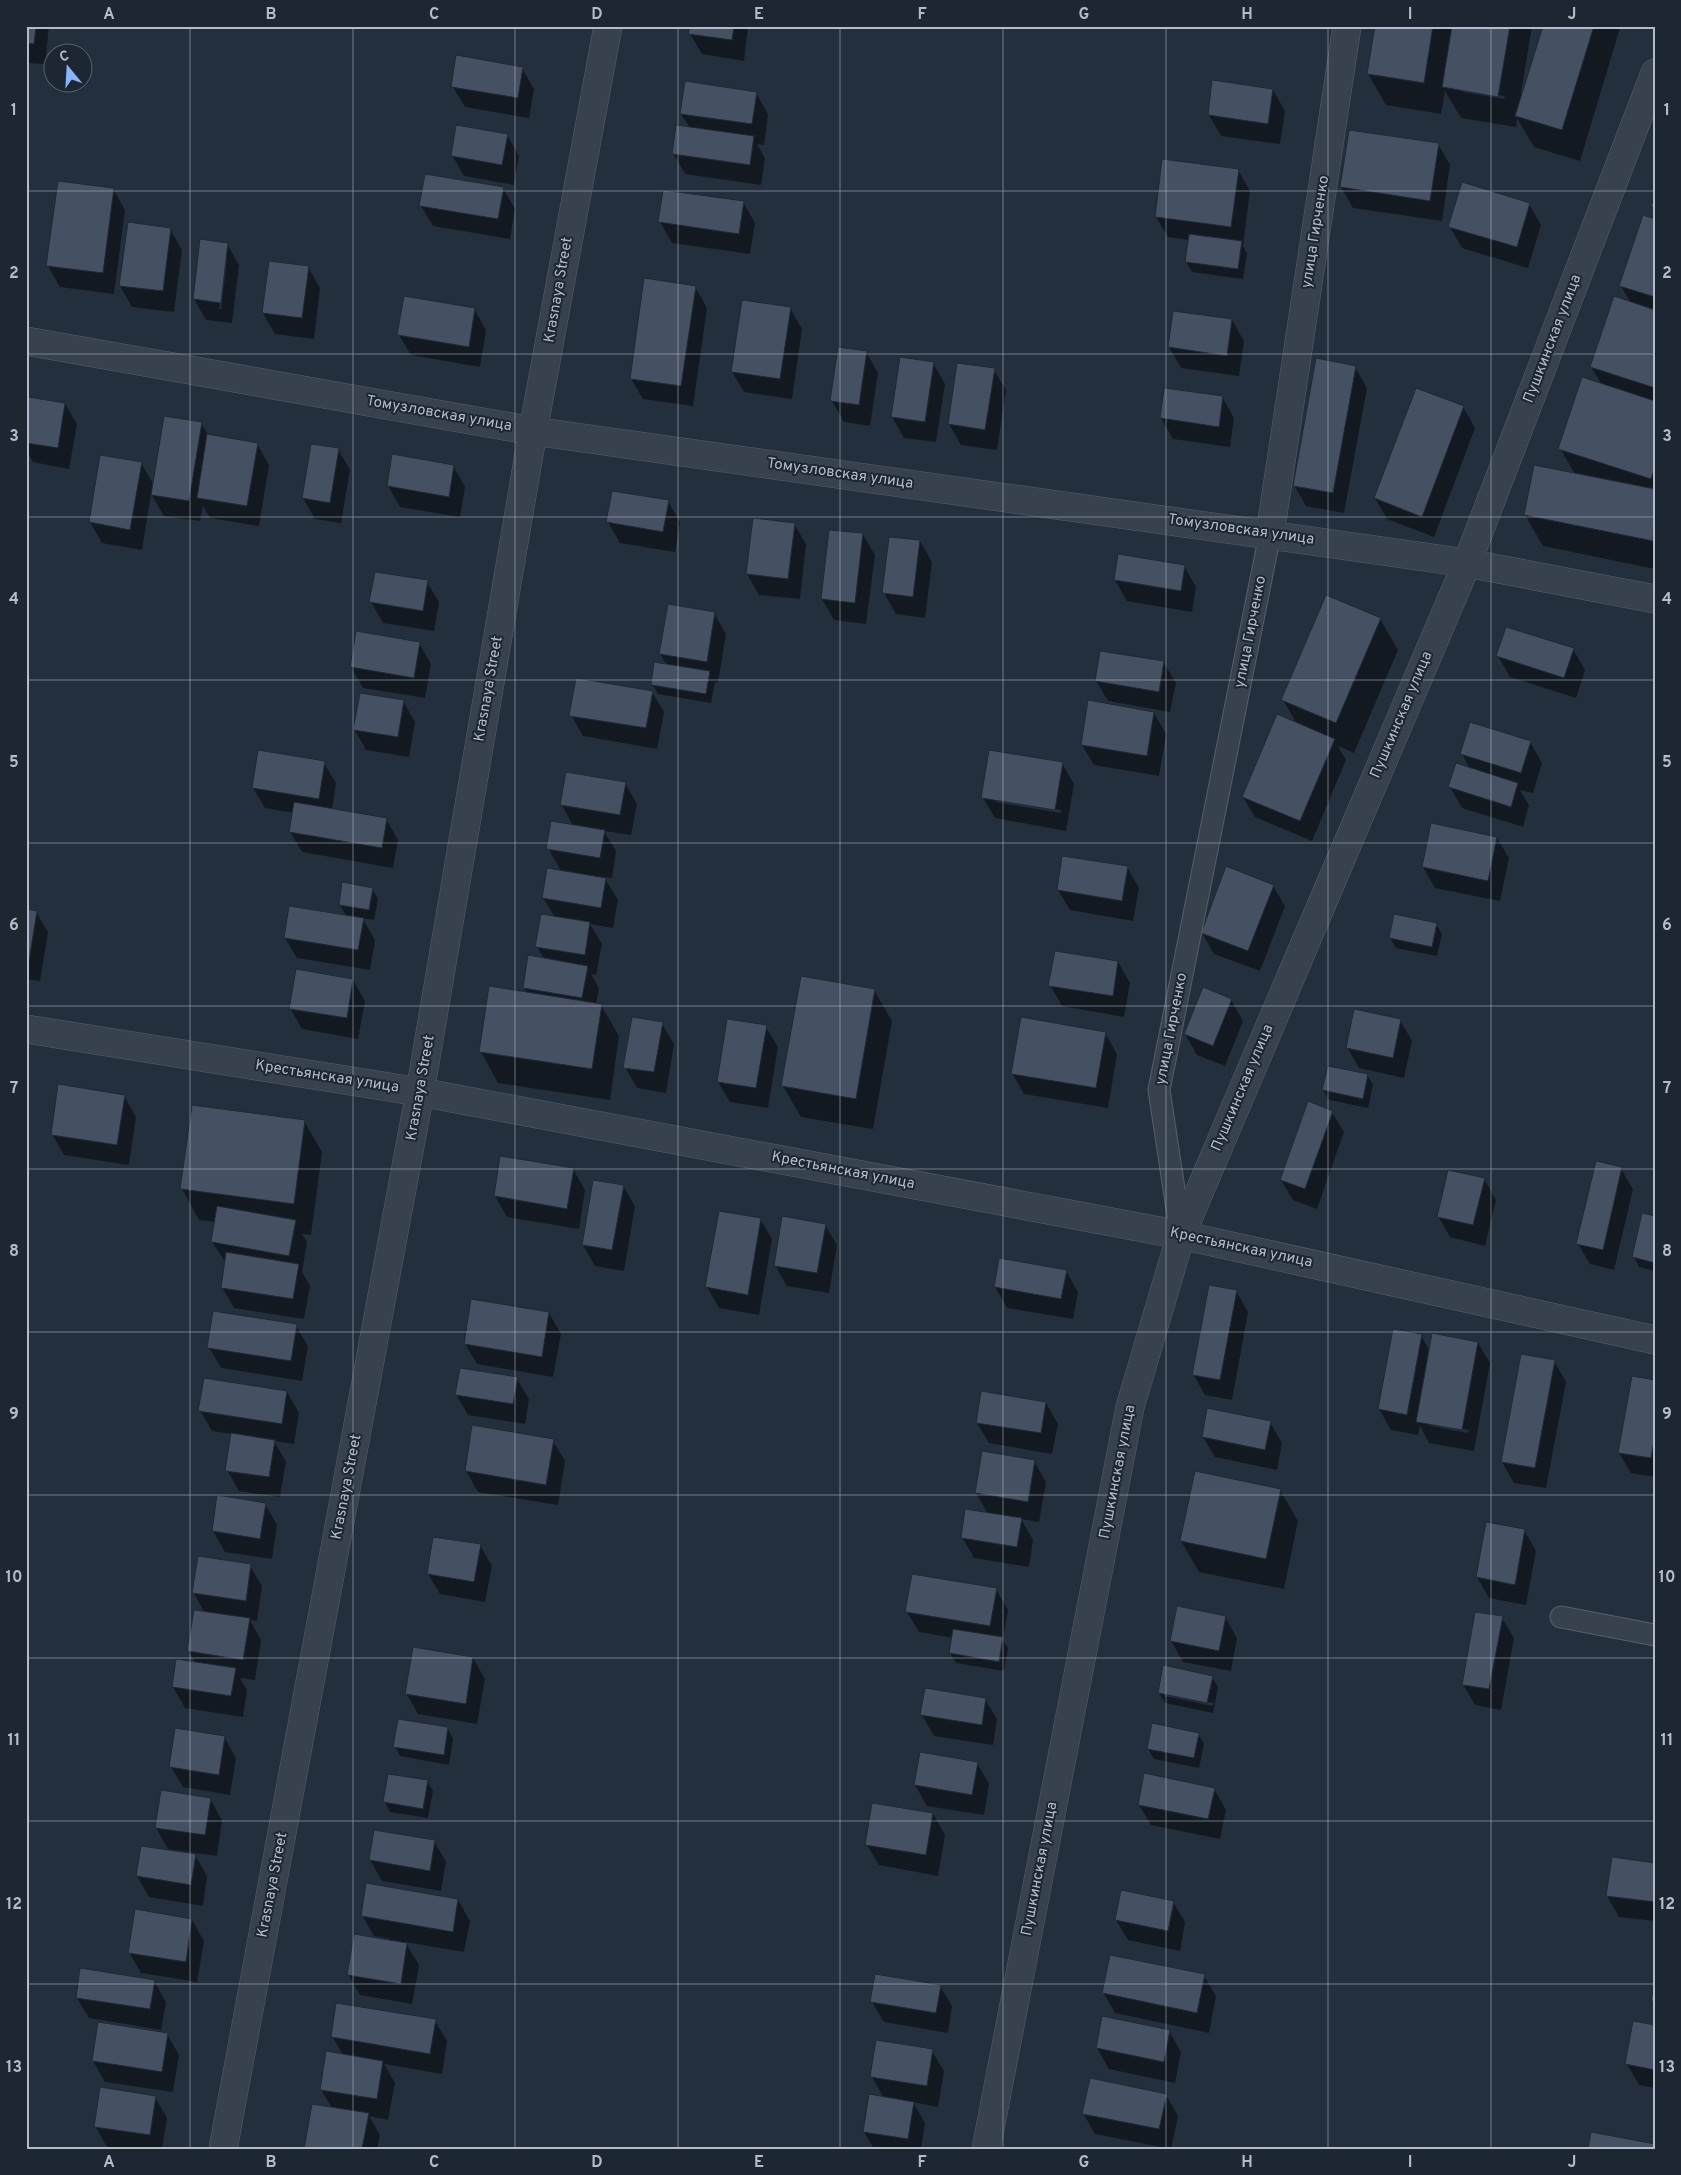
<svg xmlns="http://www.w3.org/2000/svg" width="1681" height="2175" font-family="Overpass,sans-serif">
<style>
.shadow{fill:#0007;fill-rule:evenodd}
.building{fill:#455162;stroke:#1f2835}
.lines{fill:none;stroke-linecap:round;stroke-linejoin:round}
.service-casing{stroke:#565f6c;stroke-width:23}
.minor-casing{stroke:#565f6c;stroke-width:29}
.service{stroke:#38414e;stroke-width:21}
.minor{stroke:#38414e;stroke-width:28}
.grid{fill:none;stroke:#b4bcc9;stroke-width:1;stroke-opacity:0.55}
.labels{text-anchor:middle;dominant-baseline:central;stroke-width:4;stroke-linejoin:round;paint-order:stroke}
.street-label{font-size:15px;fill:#b4bcc9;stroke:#1d2633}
.neatline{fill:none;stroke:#b4bcc9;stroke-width:2}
.grid-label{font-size:16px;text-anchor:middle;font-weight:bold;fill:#b4bcc9}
</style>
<rect width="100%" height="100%" fill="#242f3e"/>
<path class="shadow" d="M26,26h23l-4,38 -19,-1z
M691,26h57l-4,35 -42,-7 -12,-20z
M1376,26h156l-11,67 2,1 21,-68h75l1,2 -40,133 -46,-14 -17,-29 -1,9 -55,-9 -16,-27 -4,23 -55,-9 -18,-31zM1463,90l42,6 -1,3 -41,-7z
M522,68l12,21 -5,29 -64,-11 -12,-20z
M1214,82l59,8 12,21 -5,33 -59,-8 -12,-21z
M756,93l12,21 -4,31 -7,-1 8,14 -4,27 -76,-11 -12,-21 17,-25 -9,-14z
M507,135l12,21 -5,29 -50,-9 -12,-21z
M1438,144l12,21 -8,56 -89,-13 -12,-21z
M1238,170l12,21 -7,55 4,7 -4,26 -51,-7 -6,-10 3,-22 -21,-3 -12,-20z
M503,188l12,21 -5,30 -77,-13 -12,-20z
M113,189l12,21 -11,84 -54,-7 -12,-21z
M743,202l12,21 -5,31 -78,-11 -12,-21z
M1529,204l12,21 -13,43 -66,-20 -12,-21z
M1655,220v349l-112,-23 -18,-31 50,-41 -15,-26 42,-63 -11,-18 40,-64 -10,-17z
M170,229l12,21 -8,62 -42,-5 -12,-21z
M227,244l12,21 -7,58 -26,-3 -12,-21zM225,261h2l-6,48h-2z
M308,267l12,21 -6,51 -39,-5 -12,-21z
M695,287l12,21 -14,98 -50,-7 -12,-20z
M790,308l12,21 -10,70 -48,-7 -12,-20z
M474,309l12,21 -6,37 -69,-12 -12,-20z
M1232,320l12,21 -5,35 -58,-8 -12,-21z
M866,352l12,21 -8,53 -26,-4 -12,-21z
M933,363l12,21 -9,58 -32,-4 -12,-21z
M1355,367l12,21 -23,125 -38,-7 -12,-21z
M994,370l12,20 -9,60 -36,-5 -12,-21z
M1222,397l12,21 -4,29 -57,-8 -12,-21z
M29,398l36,6 12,20 -8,45 -36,-7 -7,-12v-37z
M1463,407l12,21 -41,109 -47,-18 -12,-21z
M201,423l7,12 49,9 12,21 -10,61 -49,-8 -7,-12 -3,15 -36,-5 -13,-22 -9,56 -40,-7 -12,-21 51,-59 13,22z
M338,449l12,21 -9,53 -26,-4 -12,-21z
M393,456l60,10 12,21 -5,30 -60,-10 -12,-21z
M668,501l12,21 -5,30 -55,-9 -12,-21z
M794,524l12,20 -6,55 -41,-4 -12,-21z
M863,535l12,20 -9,69 -32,-4 -12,-21z
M920,541l12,21 -7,56 -29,-4 -12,-21z
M1184,566l12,21 -4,25 -65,-11 -12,-21z
M427,582l12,20 -5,29 -51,-8 -12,-21z
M714,613l12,21 -8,48h-3l-4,21 -53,-9 -6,-10 15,-19 -7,-11z
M1380,619l18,31 -44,103 -16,-7 8,14 -34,81 -57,-24 -12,-20 54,-73 -14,-24z
M419,643l12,21 -6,34 -62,-10 -12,-21z
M1573,649l12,21 -9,28 -66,-21 -12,-21z
M1164,663l12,20 -6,29 -62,-11 -12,-20z
M652,692l12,20 -7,37 -74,-13 -12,-21z
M403,701l12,21 -6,35 -43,-7 -12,-21z
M1154,713l12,21 -7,42 -65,-11 -12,-20z
M1530,742l12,21 -9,30 -13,-3 9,15 -6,22 -61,-19 -12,-21 21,-17 -9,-16z
M324,763l12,20 -4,27 54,9 12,21 -5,28 -91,-16 -12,-20 4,-19 -29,-5 -12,-20z
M1062,763l12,21 -8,47 -71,-13 -12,-20zM996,799l65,11v3l-65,-11z
M625,783l12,21 -6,31 -27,-4 12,20 -4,27 -8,-1 14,23 -5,28 -23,-4 12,20 -6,31 -5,-1 8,14 -3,16 5,1 18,31 -9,64 -112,-17 -17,-31 46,-59 -3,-5 20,-29 -7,-13 18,-29 -12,-19 18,-27 -13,-23 25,-22 -11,-21z
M1497,838l12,20 -9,43 -65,-13 -12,-21z
M1127,867l12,21 -6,33 -63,-11 -12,-20z
M1273,886l12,20 -25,65 -46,-17 -12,-21z
M372,889l6,10 -4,21 -12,-2 13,22 -5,30 -73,-12 -12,-20 62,-21 -7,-12z
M26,910l10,2 12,20 -8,49 -14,-2z
M1436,924l6,10 -5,22 -41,-8 -6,-10z
M1118,962l12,21 -6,34 -62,-11 -12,-21z
M353,980l12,21 -7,38 -56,-10 -12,-21z
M874,990l18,31 -19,108 -72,-12 -18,-31z
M1231,1000l12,21 -18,45 -28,-11 -12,-21z
M1400,1020l12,21 -8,37 -45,-10 -12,-21z
M662,1024l12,20 -8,49 -29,-5 -12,-21z
M766,1027l12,20 -10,61 -38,-6 -12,-20z
M1105,1033l12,21 -9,54 -84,-14 -12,-21z
M1367,1075l6,10 -5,23 -39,-8 -6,-10z
M124,1096l12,21 -7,48 -65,-10 -12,-21z
M1332,1112l12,20 -27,77 -24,-9 -12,-20z
M304,1121l18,31 -11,83 -9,-1 5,8 -5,30 8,14 -6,33 -70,-11 -12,-21 4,-24 -14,-21 4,-20 -17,-2 -17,-31z
M573,1169l12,21 -6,39 -72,-12 -12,-21z
M1621,1169l12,20 -19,81 -24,-6 -12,-20z
M1484,1179l12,21 -11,46 -35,-9 -12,-21z
M623,1186l12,20 -11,65 -29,-5 -12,-21z
M1655,1218v53l-16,-4 -5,-10z
M760,1219l12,20 -13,76 -40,-7 -12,-21z
M825,1225l12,20 -8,48 -42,-7 -12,-21z
M1066,1271l12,21 -5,27 -66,-11 -12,-21z
M1236,1291l12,21 -16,88 -27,-5 -12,-21z
M549,1313l12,21 -8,43 -76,-13 -12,-20z
M296,1326l12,20 -6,35 -81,-13 -12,-21z
M1421,1335l9,17 48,-9 12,20 -16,88 -45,-8 -9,-17 -2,9 -27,-5 -12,-21zM1431,1423l38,7 -1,3 -37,-7z
M1554,1361l12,21 -20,106 -32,-5 -12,-21z
M517,1379l12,20 -4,25 -57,-9 -12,-21z
M1655,1381v96l-24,-4 -12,-20z
M287,1392l12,21 -5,31 -20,-3 12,21 -6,35 -41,-6 -12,-21 5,-36 -20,-3 -12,-21z
M1046,1403l12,21 -6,30 -63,-11 -12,-20z
M1270,1422l12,21 -5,27 -62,-13 -12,-20z
M553,1441l12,20 -7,44 -80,-13 -12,-21z
M1034,1461l12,21 -7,40 -18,-3 12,21 -4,27 -55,-9 -12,-21 26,-23 -12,-21z
M1280,1490l18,31 -14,68 -85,-17 -18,-31z
M265,1504l12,21 -5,34 -47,-7 -12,-21z
M1524,1530l12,21 -10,54 -37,-7 -12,-21z
M480,1545l12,21 -7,36 -45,-8 -12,-20z
M250,1566l12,20 -5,35 -7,-1 11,20 -6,40 -15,-2 7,12 -4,27 -58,-9 -12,-21 23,-24 -8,-12 17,-38 -12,-21z
M996,1589l12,21 -5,30 5,8 -4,23 -48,-8 -6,-10 3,-15 -34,-6 -12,-20z
M1225,1617l12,21 -6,33 -48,-9 -12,-21z
M1502,1618l12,20 -13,72 -26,-5 -12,-21z
M473,1658l12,21 -8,45 -59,-10 -12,-21z
M1212,1677l6,10 -5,26 -48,-10 -6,-10zM1165,1693l49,10 -1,3 -48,-10z
M985,1699l12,20 -4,26 -59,-9 -12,-21z
M448,1729l5,10 -4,26 -49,-9 -5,-10z
M1198,1734l6,10 -5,24 -45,-9 -6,-10z
M224,1737l12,21 -6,37 -47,-8 -12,-20z
M977,1763l12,21 -5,31 -57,-9 -12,-21z
M427,1781l6,10 -5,27 -38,-6 -5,-10z
M1214,1789l12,21 -6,29 -69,-14 -12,-20z
M210,1799l12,21 -5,36 -49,-7 -12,-21z
M933,1814l12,21 -7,41 -59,-11 -12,-20z
M434,1841l12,21 -5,29 -59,-10 -12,-21z
M195,1855l12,21 -4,30 -54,-9 -12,-21z
M1655,1864v57l-36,-4 -12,-21z
M458,1900l12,21 -6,31 -59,-10 14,23 -7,39 -52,-9 -12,-21 42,-32v-3l-16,-3 -12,-21z
M1173,1902l12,20 -5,29 -52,-11 -12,-20z
M192,1920l12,21 -7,41 -56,-9 -12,-21z
M1204,1976l12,20 -7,37 -94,-20 -12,-21z
M154,1981l12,21 -5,28 -72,-12 -12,-20z
M940,1986l12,20 -4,27 -64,-11 -12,-20z
M435,2021l12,20 -5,33 -58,-10 11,19 -7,37 -19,-4 11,19 -3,14h-72l27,-41 -11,-18 22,-35 -11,-19z
M1655,2026v62l-16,-3 -12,-21z
M1169,2031l12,21 -6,31 -66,-14 -12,-21z
M167,2034l12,21 -6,37 -68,-10 -12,-21z
M932,2051l12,20 -6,36 -25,-5 12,21 -4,26h-47l-10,-17 20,-34 -12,-21z
M1166,2095l12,21 -7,33 -76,-15 -12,-21z
M155,2097l12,21 -5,31 -55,-2 -12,-21z"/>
<path class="building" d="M26,26h10l-2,18 -8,-1z
M690,26h44l-2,14 -44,-6z
M1375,26h58l-9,57 -57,-9z
M1452,26h58l-12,71 -56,-10z
M1543,26h51l-32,104 -47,-14z
M456,55l67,12 -5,31 -67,-11z
M1212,80l61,9 -5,35 -60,-9z
M685,81l72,11 -5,32 -72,-10z
M456,125l52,9 -6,31 -51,-9z
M676,125l78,11 -4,29 -78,-11z
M1349,130l90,13 -9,58 -90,-14z
M1162,159l77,10 -8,58 -76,-10z
M425,174l79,13 -6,32 -79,-13z
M58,181l56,7 -11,85 -57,-7z
M1462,182l68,21 -13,44 -69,-20z
M663,190l81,11 -5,33 -81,-12z
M1655,194v14l-4,-1z
M1643,215l12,4v78l-36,-11z
M128,222l43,6 -8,63 -44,-5z
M1189,234l53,7 -4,28 -53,-7z
M200,239l28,4 -7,60 -28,-4z
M269,261l40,5 -7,52 -40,-5z
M644,278l52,8 -15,100 -51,-7z
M404,296l71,12 -6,39 -72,-12z
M1614,296l41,14v78l-65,-21z
M742,300l49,7 -11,72 -49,-7z
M1173,311l59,8 -5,37 -59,-9z
M838,347l29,4 -8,54 -29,-4z
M900,357l34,5 -9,60 -34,-5z
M1316,358l40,8 -23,127 -40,-7z
M957,363l38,5 -10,62 -37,-6z
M1582,377l73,24v67l-4,11 -93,-30z
M1164,388l59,8 -4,31 -59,-9z
M1416,388l48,18 -42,111 -48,-19z
M28,397l37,6 -7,45 -32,-5z
M164,416l38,6 -13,79 -38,-6z
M207,434l51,9 -11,63 -50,-8z
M311,444l28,4 -9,55 -28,-5z
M392,454l62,11 -5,32 -62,-11z
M100,455l42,7 -12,68 -41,-8z
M1534,465l121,24 -2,52 -129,-26z
M612,491l57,9 -6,32 -57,-10z
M753,518l42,5 -7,56 -42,-5z
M829,530l34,3 -8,70 -34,-4z
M889,537l31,3 -7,57 -31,-4z
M1118,554l67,11 -4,26 -67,-11z
M375,572l53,8 -5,31 -54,-9z
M1326,595l55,23 -45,105 -55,-23z
M668,604l47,8 -8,50 -48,-8z
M1506,627l68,21 -10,30 -68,-22z
M356,631l64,11 -6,36 -64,-11z
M1100,651l64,10 -5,31 -64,-11z
M654,662l56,9 -4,23 -55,-9z
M576,678l77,13 -7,37 -77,-12z
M360,693l44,7 -6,37 -45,-7z
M1088,700l66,12 -7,44 -66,-11z
M1277,714l58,25 -35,82 -58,-24z
M1470,722l61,19 -10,32 -61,-19z
M258,750l67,11 -6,38 -67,-11z
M989,750l74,12 -8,48 -74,-12z
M1456,763l62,20 -7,24 -63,-20z
M566,772l60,10 -6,33 -60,-10z
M294,802l93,16 -5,30 -93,-16z
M551,821l54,9 -5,28 -54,-9z
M1431,823l66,14 -9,44 -66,-14z
M1062,856l66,10 -6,35 -65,-11z
M1226,866l48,19 -26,66 -47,-18z
M547,868l59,10 -5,30 -59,-10z
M342,882l31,6 -4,22 -30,-5z
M289,906l75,12 -6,32 -74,-12z
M26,909l11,2 -8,50h-3z
M541,914l49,8 -5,33 -50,-8z
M1394,914l43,9 -5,24 -43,-9z
M1055,951l63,10 -5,35 -65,-10z
M528,955l60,11 -6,32 -59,-10z
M296,969l57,10 -6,39 -58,-9z
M801,976l74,13 -19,110 -75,-13z
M489,986l113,18 -10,65 -113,-17z
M1203,987l29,12 -19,47 -29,-12z
M1354,1009l47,10 -8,39 -47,-10z
M632,1017l31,5 -9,50 -31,-4z
M1021,1017l85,15 -10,56 -85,-14z
M727,1019l40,6 -11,63 -39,-6z
M1328,1066l40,8 -5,25 -41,-9z
M58,1084l67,11 -8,50 -66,-10z
M1308,1101l25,10 -28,78 -25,-9z
M192,1105l113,15 -11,84 -114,-15z
M500,1156l74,12 -7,41 -73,-13z
M1596,1161l26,6 -19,83 -27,-6z
M1448,1170l37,8 -12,47 -36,-8z
M593,1180l31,5 -12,65 -30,-5z
M217,1206l79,14 -7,36 -78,-14z
M719,1211l42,7 -13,77 -43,-8z
M1642,1213l13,3v47l-23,-6z
M782,1216l44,8 -9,49 -43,-7z
M226,1252l73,12 -6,35 -72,-11z
M999,1258l68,12 -6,29 -67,-12z
M1209,1285l28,5 -17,90 -28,-5z
M471,1299l78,13 -7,45 -78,-13z
M213,1311l84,13 -6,37 -84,-13z
M1393,1329l29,5 -15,81 -29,-6z
M1432,1333l46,9 -16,88 -46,-8z
M1521,1354l34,6 -20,108 -34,-6z
M460,1368l58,9 -5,27 -58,-9z
M1632,1376l23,4v56l-4,22 -33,-5z
M204,1378l83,13 -5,33 -84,-13z
M981,1391l65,11 -5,31 -65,-10z
M1207,1408l64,13 -6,29 -63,-13z
M472,1425l82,14 -8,46 -81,-14z
M231,1433l44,7 -6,37 -44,-6z
M982,1451l53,9 -7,42 -53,-9z
M1195,1471l86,18 -15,70 -86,-18z
M217,1495l49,8 -6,36 -48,-8z
M965,1509l57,9 -5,29 -56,-9z
M1486,1522l39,7 -10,56 -39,-8z
M433,1537l48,7 -7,38 -47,-8z
M198,1556l53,8 -5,37 -54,-8z
M912,1574l85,14 -7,38 -85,-14z
M1177,1606l49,10 -7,35 -49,-10z
M194,1610l56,8 -7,42 -56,-9z
M1475,1612l28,4 -14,73 -27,-4z
M953,1629l50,8 -4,25 -50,-9z
M413,1647l60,10 -7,47 -61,-10z
M176,1659l60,9 -5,28 -59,-9z
M1163,1665l50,11 -6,27 -49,-10z
M925,1688l61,10 -4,27 -62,-10z
M398,1719l50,8 -4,28 -51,-8z
M1152,1723l47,10 -5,25 -47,-9z
M175,1728l50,8 -6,39 -50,-8z
M920,1752l58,10 -6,33 -58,-10z
M1144,1773l71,15 -7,31 -70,-14z
M388,1774l40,6 -5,29 -40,-7z
M161,1790l50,8 -6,37 -50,-7z
M872,1803l61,10 -7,42 -61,-10z
M374,1830l61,10 -5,31 -61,-11z
M141,1846l55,8 -5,31 -55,-9z
M1612,1857l43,6v39l-49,-6z
M366,1883l92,16 -5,33 -92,-16z
M1121,1890l53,11 -6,30 -53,-11z
M135,1909l57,10 -6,43 -58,-9z
M354,1934l53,9 -6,41 -54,-9z
M1110,1955l95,19 -8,39 -95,-20z
M80,1968l75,12 -5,29 -74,-11z
M875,1974l66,11 -5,28 -66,-11z
M1655,1980v22l-4,-1z
M336,2003l100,16 -6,35 -99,-17z
M1102,2016l68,14 -6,32 -68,-14z
M1633,2021l22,4v45l-30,-6z
M98,2022l70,11 -6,39 -70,-11z
M876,2040l57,9 -6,37 -57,-9z
M326,2051l57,10 -6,38 -57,-9z
M1090,2078l77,16 -8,35 -77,-15z
M100,2087l56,9 -6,39 -56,-8z
M869,2094l45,8 -6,37 -45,-7z
M312,2104l57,9 -7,36h-58z
M1591,2132l64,12v5h-67z"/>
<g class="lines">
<defs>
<path id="service" d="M1181,1235l-22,-145 111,-556
M1561,1617l94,18"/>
<path id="minor" d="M26,341l507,90 934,132 188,36
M1270,534l77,-508
M26,1029l394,63 761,143 474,105
M223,2149l197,-1057 113,-661 75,-405
M986,2149l144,-742 51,-172 286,-672 188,-490"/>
</defs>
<use href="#service" class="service-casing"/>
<use href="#minor" class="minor-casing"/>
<use href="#service" class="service"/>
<use href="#minor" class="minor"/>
</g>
<path class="grid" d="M190,26v2123M353,26v2123M515,26v2123M678,26v2123M840,26v2123M1003,26v2123M1166,26v2123M1328,26v2123M1491,26v2123M26,191h1629M26,354h1629M26,517h1629M26,680h1629M26,843h1629M26,1006h1629M26,1169h1629M26,1332h1629M26,1495h1629M26,1658h1629M26,1821h1629M26,1984h1629"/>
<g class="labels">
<g class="street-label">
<text transform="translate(1316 232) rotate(-81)">улица Гирченко</text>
<text transform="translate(559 290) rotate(-80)">Krasnaya Street</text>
<text transform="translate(1553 339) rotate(-69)">Пушкинская улица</text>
<text transform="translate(439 414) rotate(10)">Томузловская улица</text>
<text transform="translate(840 474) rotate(8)">Томузловская улица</text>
<text transform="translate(1241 530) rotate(8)">Томузловская улица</text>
<text transform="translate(1251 632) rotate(-79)">улица Гирченко</text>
<text transform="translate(489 689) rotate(-80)">Krasnaya Street</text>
<text transform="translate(1402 715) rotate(-67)">Пушкинская улица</text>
<text transform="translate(1172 1029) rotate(-79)">улица Гирченко</text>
<text transform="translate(327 1077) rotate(9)">Крестьянская улица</text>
<text transform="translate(421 1088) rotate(-80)">Krasnaya Street</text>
<text transform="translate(1243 1088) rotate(-67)">Пушкинская улица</text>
<text transform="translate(843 1171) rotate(11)">Крестьянская улица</text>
<text transform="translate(1241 1248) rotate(12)">Крестьянская улица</text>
<text transform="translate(1118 1472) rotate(-79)">Пушкинская улица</text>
<text transform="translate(347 1487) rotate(-79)">Krasnaya Street</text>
<text transform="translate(1040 1869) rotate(-79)">Пушкинская улица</text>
<text transform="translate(273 1885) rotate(-79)">Krasnaya Street</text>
</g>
</g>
<rect width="1681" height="2175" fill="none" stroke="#1d2633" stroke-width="55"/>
<g transform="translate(68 68) rotate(342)"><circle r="24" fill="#1d2633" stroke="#59626f"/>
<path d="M0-4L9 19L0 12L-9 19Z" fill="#8ab4f8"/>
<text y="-8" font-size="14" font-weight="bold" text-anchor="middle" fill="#b4bcc9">С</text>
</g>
<rect x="28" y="28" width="1626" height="2120" class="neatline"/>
<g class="grid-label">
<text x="109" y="19">A</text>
<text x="271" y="19">B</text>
<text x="434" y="19">C</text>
<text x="597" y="19">D</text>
<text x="759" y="19">E</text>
<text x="922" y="19">F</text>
<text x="1084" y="19">G</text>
<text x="1247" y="19">H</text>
<text x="1410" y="19">I</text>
<text x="1572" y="19">J</text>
<text x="14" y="115">1</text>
<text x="1667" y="115">1</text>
<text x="14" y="278">2</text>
<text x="1667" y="278">2</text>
<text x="14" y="441">3</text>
<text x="1667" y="441">3</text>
<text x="14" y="604">4</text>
<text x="1667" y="604">4</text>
<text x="14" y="767">5</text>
<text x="1667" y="767">5</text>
<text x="14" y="930">6</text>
<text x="1667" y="930">6</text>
<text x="14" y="1093">7</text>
<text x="1667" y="1093">7</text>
<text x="14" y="1256">8</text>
<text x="1667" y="1256">8</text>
<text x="14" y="1419">9</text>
<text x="1667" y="1419">9</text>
<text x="14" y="1582">10</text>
<text x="1667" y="1582">10</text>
<text x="14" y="1745">11</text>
<text x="1667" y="1745">11</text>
<text x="14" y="1909">12</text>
<text x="1667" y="1909">12</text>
<text x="14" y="2072">13</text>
<text x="1667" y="2072">13</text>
<text x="109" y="2167">A</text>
<text x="271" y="2167">B</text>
<text x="434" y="2167">C</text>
<text x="597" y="2167">D</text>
<text x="759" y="2167">E</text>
<text x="922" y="2167">F</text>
<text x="1084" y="2167">G</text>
<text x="1247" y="2167">H</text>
<text x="1410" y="2167">I</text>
<text x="1572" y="2167">J</text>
</g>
</svg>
